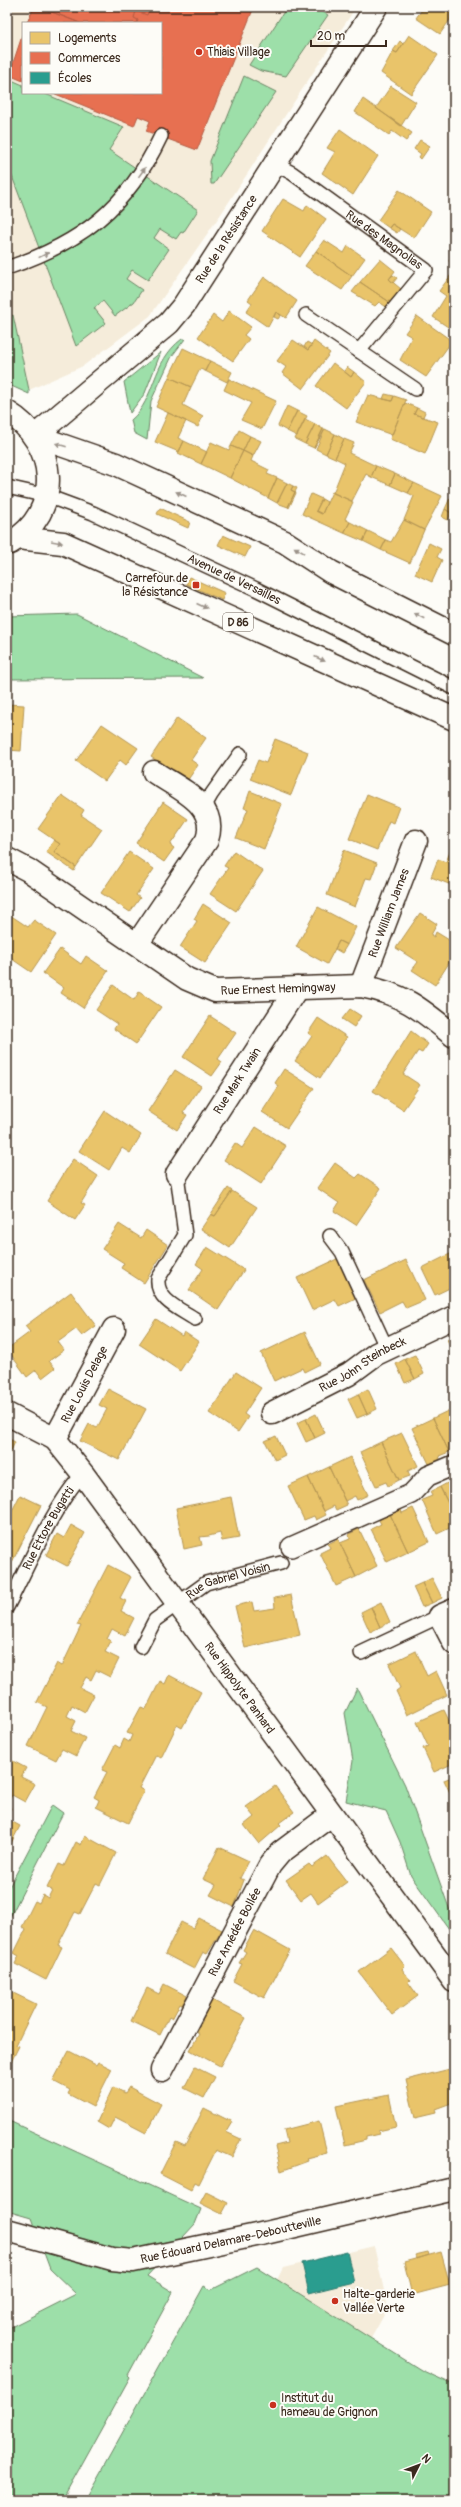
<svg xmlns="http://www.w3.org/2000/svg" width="461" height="2507" font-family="Pangolin,sans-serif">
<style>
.built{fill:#f5ecda;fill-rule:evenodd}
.green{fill:#9ddfa9;stroke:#6c8464}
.homes{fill:#e9c46a;stroke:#b59653}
.shops{fill:#e76f51;stroke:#b35a42}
.schools{fill:#2a9d8f;stroke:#2f7a6d}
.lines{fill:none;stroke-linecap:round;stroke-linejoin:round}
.service-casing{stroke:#3b2a1e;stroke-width:16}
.pedestrian-casing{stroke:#3b2a1e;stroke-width:22}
.minor-casing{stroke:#3b2a1e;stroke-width:25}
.primary-casing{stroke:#3b2a1e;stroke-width:25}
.service{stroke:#fdfcf7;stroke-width:13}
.pedestrian{stroke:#fdfcf7;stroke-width:19}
.minor{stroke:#fdfcf7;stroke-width:22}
.primary{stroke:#fdfcf7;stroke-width:22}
.oneway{fill:#9c938a}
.poi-dot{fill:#c8321e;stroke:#fdfcf7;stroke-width:1.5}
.labels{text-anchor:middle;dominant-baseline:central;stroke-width:4;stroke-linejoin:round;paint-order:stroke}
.shield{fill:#fdfcf7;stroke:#75695f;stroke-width:1}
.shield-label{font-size:11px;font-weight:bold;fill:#3b2a1e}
.poi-label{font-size:12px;fill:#3b2a1e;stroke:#fdfcf7;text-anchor:start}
.street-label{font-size:12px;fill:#3b2a1e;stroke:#fdfcf7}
</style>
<rect width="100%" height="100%" fill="#fdfcf7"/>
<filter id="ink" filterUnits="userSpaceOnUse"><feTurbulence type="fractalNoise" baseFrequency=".025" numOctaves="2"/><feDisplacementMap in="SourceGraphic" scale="8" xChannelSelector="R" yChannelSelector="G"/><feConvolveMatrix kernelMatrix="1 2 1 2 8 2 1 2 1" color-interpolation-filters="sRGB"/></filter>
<g filter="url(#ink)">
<path class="built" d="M7,7h349l-135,207 -71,102 -67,50 -54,24 -22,-10zM23,23h138v70h-138z
M374,2246l14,62 -23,41 -95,-55 13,-26z"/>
<path class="green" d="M287,7h28l13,8 -42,61 -25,-5 -12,-6z
M244,76l32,16 -62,92h-3l-1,-23z
M7,78l16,7v8h20l81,34 -15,23 89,60 -15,23 -2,-1 -5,7 -16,-10 -6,9 15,11 -21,31 -16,-10 -6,9 16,11 -8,12 -19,14 -12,-15 -9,7 12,15 -30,23 -69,-183z
M13,315l16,75v4l-22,-10v-66z
M182,339h3l-13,17 -21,45 -4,39 -13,-7 -3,-13c25,-21 20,-58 51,-81z
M161,352l-16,41 -15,20 -6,-31z
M77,614l126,64 -196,1v-63z
M357,1688l48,97 49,137v14l-43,-60 -11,-34 -14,-31 -40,-10 7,-40 -8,-48z
M52,1805l11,8 -56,110v-32z
M7,2120l194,89 -6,15 -48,52 26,16 -45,83 2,2 -68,123h-55v-171l69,-35 -26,-25 -19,-51 -24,-7z
M257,2267l164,103 33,15v115h-369l119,-214 7,4z"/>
<path class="homes" d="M424,7h30v7l-14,20 -24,-16z
M409,35l29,20 -27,39 -30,-21 12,-22 4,2z
M400,41l3,3 -6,9 -4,-2z
M391,86l25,16 -15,24 -25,-18z
M363,99l49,34 -6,8 -14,-10 -3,4 -34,-23z
M340,129l38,27 -25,39 -31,-22 13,-21 -8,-4z
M420,140l10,6 -9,13 -2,-2 2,-3 -7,-5z
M399,190l32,22 -17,26 -22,-14 -3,4 -11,-8z
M283,199l21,12 3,-6 19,14 -26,38 -38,-26z
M392,224l8,5 -3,4 -8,-5z
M324,240l20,13 4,-7 17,12 -13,18 -36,-25z
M316,251l36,25 -10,14 -37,-24z
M454,253v12l-5,-4z
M380,259l15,12 -6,8 12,10 -10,14 -31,-21z
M393,275l4,3 -4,5 -4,-4z
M451,275l3,2v54l-21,-14 13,-21 -7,-5z
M264,277l33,24 -11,17 -10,-6 -8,15 -22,-15 6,-9 -4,-3z
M360,282l31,21 -3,5 -9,-6 -4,4 -23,-14z
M229,311l22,16 -7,8 5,4 -16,22 -35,-24 15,-22 9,7z
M276,312l5,3 -3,4 -4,-2z
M417,316l35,25 -26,36 -26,-17 12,-23 -7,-4z
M293,340l15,10 6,-9 16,12 -27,36 -21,-16 4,-6 -9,-6z
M307,342l5,3 -4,5 -4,-3z
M183,348l27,13 -5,10 -5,-2 -9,18 -22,-10z
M210,361l22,11 -5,10 -22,-11z
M333,363l18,14 3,-5 12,10 -20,26 -30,-22z
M347,367l7,5 -3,5 -7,-6z
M169,377l22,10 -8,18 20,11 -5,11 -42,-20z
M229,379l47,22 -14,28 -21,-9 10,-17 -27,-13z
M385,394l9,2 -2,5 -9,-2z
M368,395l24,6 2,-5 12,4 -14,35 -36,-13z
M405,403l12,5 -3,6 24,8 -13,32 -35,-15z
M287,406l10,5 -10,20 -9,-5z
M417,408l8,4 -2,5 -9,-3z
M297,411l10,5 -10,20 -10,-5z
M168,413l18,8 -8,17 6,3 -5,11 -24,-10z
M305,419l10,5 -10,20 -10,-5z
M315,424l8,5 -9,19 -9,-4z
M323,429h2l-11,19z
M325,429l10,5 -9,20 -10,-5z
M239,430l11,6 -7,15 -12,-5z
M335,434l9,5 -9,19 -9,-4z
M250,436l11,5 -8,15 -10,-5z
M344,439l10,4 -5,10 27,13 -5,11 -5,-3 -14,27 -19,-8 12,-30 -10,-5z
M184,441l23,11 -6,12 -23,-11z
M211,442l18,8 2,-4 12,5 -13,27 -29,-14z
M243,451l10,5 -2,5 18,9 -2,4 10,4 -9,20 -38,-20z
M376,466l19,8 -5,11 -19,-8z
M395,474l19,9 -6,10 -18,-8z
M277,478l10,5 -10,20 -9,-5z
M287,483l6,3 -2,4 4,2 -7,15 -11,-4z
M414,483l28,13 -18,34 -20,-10 10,-24 -6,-3z
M293,486l4,2 -2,4 -4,-2z
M295,492l1,1 -7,15 -1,-1z
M332,492l21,10 -8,17 5,3 -6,11 -42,-19 9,-20 11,5 -6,12 6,3z
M450,498l4,3v14l-9,-6z
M322,499l5,3 -5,12 -6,-3z
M160,508l30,14 -2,6 -31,-14z
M445,509l6,4 -3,7 -6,-3z
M404,520l20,10 -14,33 -29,-13 5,-10 5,2z
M350,522l18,9 -5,10 -19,-8z
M368,531l18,9 -5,10 -18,-9z
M223,535l27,12 -5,10 -27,-12z
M429,543l12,6 -4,8 5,3 -10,22 -17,-8z
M189,577l36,16 -3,7 -36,-16z
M7,704l17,1 -3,46 -14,-1z
M177,718l29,20 -15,22 7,5 -11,16 -36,-24z
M102,724l36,24 -12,17 -6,-5 -15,21 -29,-20z
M275,739l33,13 -17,43 -41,-16 8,-19 8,3z
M250,791l32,13 -18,45 -28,-11 12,-29 -4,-1z
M367,794l32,13 -6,16 -4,-2 -12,29 -28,-11z
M62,795l22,15 -3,5 21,14 -26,38 -22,-15 6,-8 -22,-15z
M163,802l25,17 -18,26 4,3 -10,14 -28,-19z
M54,840l6,4 -6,8 22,15 -2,4 -28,-19z
M454,842v44l-23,-9 7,-18 8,3z
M344,850l33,13 -6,16 -5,-1 -11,29 -28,-12z
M234,851l29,20 -27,40 -26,-17 18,-26 -4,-2z
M129,852l25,17 -18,26 4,3 -10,14 -29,-19z
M203,904l29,19 -27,40 -25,-16 17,-26 -3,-2z
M318,907l38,20 -9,18 -8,-4 -12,23 -31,-17z
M7,913l21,14 6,-7 22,15 -25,37 -22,-15 3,-5 -5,-3z
M420,913l17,11 -6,11 3,2 2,-5 18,11v12l-19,30 -23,-15 6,-8 -22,-14z
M339,941l8,4 -5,8 -7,-4z
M60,949l21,15 5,-8 22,15 -25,37 -22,-15 3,-5 -21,-15z
M113,985l21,15 5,-8 22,15 -25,37 -22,-15 3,-5 -21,-14z
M350,1009l11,7 -7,11 -12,-8z
M210,1016l26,17 -18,26 4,3 -10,14 -29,-19z
M318,1018l29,19 -27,41 -25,-17 17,-25 -4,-3z
M411,1031l17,13 -6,9 -4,-2 -15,23 17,11 -17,25 -30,-19z
M284,1069l30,19 -27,40 -25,-16 17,-26 -4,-3z
M175,1070l26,16 -18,27 4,2 -10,15 -29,-19z
M105,1111l36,24 -11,18 -8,-5 -13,22 -30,-19z
M256,1127l30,19 -25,38 -37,-24 11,-17 7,5z
M73,1159l25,17 -17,27 4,2 -10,15 -28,-19z
M335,1163l21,15 4,-4 21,14 -25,37 -22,-14 5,-8 -22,-15z
M228,1188l4,3 -17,25 -4,-2z
M232,1191l25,16 -27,41 -29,-19 10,-15 4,2z
M119,1224l22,14 5,-8 22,15 -24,38 -23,-15 3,-5 -22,-14z
M207,1247l37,23 -26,40 -29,-20 14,-21 -7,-5z
M454,1252v34l-19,9 -13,-27z
M339,1258l19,39 -19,9 -4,-7 -23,11 -15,-32z
M406,1260l19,40 -19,8 -4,-7 -22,11 -16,-32z
M71,1292l25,34 -14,10 -6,-7 -18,13 6,8 -15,11 6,7 -13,10 -6,-8 -9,7 -20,-28 23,-17 -5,-6z
M156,1319l26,17 2,-4 15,10 -19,29 -41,-27z
M305,1332l15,32 -16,8 -2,-4 -28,13 -13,-28z
M454,1336v19l-7,-16z
M415,1355l9,19 -9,5 -10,-20z
M405,1359l10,20 -10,4 -9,-19z
M236,1372l25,16 -17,26 4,3 -10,15 -29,-19z
M108,1389l38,20 -27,51 -39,-19 9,-17 8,4 10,-19 -8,-4z
M368,1389l9,20 -10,5 -9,-20z
M358,1394l9,20 -10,4 -9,-19z
M454,1408v41l-5,3 -16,-34z
M316,1414l9,19 -10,5 -9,-19z
M433,1418l16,34 -10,4 2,5 -11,5 -18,-38z
M306,1419l9,19 -9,4 -9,-19z
M402,1433l16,33 -10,5 2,5 -11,4 -18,-38z
M276,1436l9,19 -10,5 -10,-19z
M7,1438l8,4 -8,17z
M381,1442l18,38 -11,6 -2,-4 -10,4 -16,-34z
M350,1457l18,38 -11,5 -2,-4 -10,5 -16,-34z
M329,1467l18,38 -11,5 -2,-4 -10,5 -16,-34z
M308,1477l18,38 -10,5 -2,-4 -10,4 -16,-34z
M451,1481l3,4v30l-14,-28z
M440,1487l14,28v11l-17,8 -15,-34 10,-4 -2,-4z
M20,1495l21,10 -34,67v-51z
M231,1497l8,41 -17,3 -2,-8 -11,3 -9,1 2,8 -18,4 -8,-41z
M413,1508l16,34 -21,10 -18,-38 11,-4 1,3z
M390,1514l18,38 -21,10 -16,-33 10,-5 -2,-4z
M71,1525l14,8 -18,33 -21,-11 11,-21 7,4z
M359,1529l18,37 -21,11 -16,-34 10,-4 -1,-5z
M338,1539l18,38 -20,9 -16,-33 10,-5 -2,-4z
M108,1565l23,12 -11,21 6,3 -5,10 13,7 -9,18 -13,-7 -5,10 4,2 -6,11 14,7 -9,18 -14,-7 -5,10 -5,-3 -6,11 14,7 -9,17 -13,-7 -5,11 9,5 -5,10 14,7 -9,18 -14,-7 -6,11 -28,-14 19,-39 -10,-5 20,-39 5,3 19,-40 -4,-1z
M432,1578l10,20 -10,5 -10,-20z
M422,1583l10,20 -10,4 -9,-20z
M291,1595l9,40 -55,13 -10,-42 17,-4 2,9 21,-3 -1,-10z
M381,1602l9,20 -10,5 -9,-20z
M371,1607l9,20 -10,5 -9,-20z
M416,1651l11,25 9,-5 11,24 -40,20 -11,-24 4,-3 -11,-24z
M169,1675l32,17 -19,36 -5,-3 -16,33 -5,-3 -17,33 5,3 -16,32 -32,-16 3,-7 -5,-3 13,-25 -5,-2 13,-25 5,3 4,-9 5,3 3,-7 -5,-2 14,-26 5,2 14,-28 5,3z
M444,1710l10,21v32l-20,9 -11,-24 5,-2 -11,-24z
M7,1758l19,10 -5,9 14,7 -10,18 -13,-7 -5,9z
M454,1776v25l-10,-21z
M275,1786l19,26 -15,11 2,2 -22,19 -15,-19 10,-8 -8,-10z
M7,1806l4,2 -4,7z
M7,1819l13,7 -10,19 -3,-2z
M85,1836l31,17 -16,32 -4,-2 -16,31 -5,-2 -17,33 4,2 -16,33 -31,-16 4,-8 -5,-3 12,-24 -4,-2 13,-26 4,2 4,-8 5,3 4,-8 -5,-2 12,-24 5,2 12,-24 5,3z
M219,1847l30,14 -9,17 4,2 -10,27 -24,-12 6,-10 -13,-6z
M327,1856l20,26 -29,21 -7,-10 -10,7 -15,-20 23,-16 3,3z
M199,1918l23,12 -15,24 -4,-2 -9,17 -29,-15 16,-32 12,6z
M254,1930l36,20 -26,48 -31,-17 9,-17 -3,-1 7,-11 -3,-2z
M391,1948l14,18 -3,3 8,11 -2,2 10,14 -26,19 -33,-43z
M164,1984l23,12 -5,9 -2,-1 -8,15 -3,-2 -9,18 -29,-14 16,-33 12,6z
M7,1990l29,14 -20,41 3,1 -12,24z
M210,1999l36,19 -26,48 -30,-16 9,-16 -3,-2 7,-12 -3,-2z
M69,2051l27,14 2,-3 14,7 -19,38 -25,-13 2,-4 -17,-9z
M195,2067l20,10 -11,21 -20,-10z
M454,2068v34l-19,7 1,4 -21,5 -9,-38z
M113,2087l12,6 4,-6 32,17 -15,29 -31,-16 -6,12 -12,-7z
M389,2095l7,32 -18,4 1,3 -13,3v3l-21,5 -9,-39z
M204,2108l28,14 -6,10 15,7 -9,18 -16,-7 -17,34 -4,-2 -4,8 -31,-16 16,-32 9,4z
M319,2121l8,32 -20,5 1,3 -27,10 -6,-25 12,-3 -3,-13z
M206,2192l22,11 -6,11 -22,-11z
M428,2252l1,3 -12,4 -2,-4z
M441,2252l9,33 -38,10 -8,-33z"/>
<path class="shops" d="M34,7h220l-57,143 -51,-19 4,-10 -12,-5 -4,10 -81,-33h108v-70h-134z
M34,7h5l41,16h-53z
M39,7h87l10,4 -2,7 4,2 -1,3h-57z
M126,7h24l-3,8z
M23,33v48l-14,-6z"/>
<path class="schools" d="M347,2252l7,30 -45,11 -7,-30z"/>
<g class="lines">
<defs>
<g id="service">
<path id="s1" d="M275,164l17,9 134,97 -67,81"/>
<path d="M7,268c74,-25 120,-60 154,-132"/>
<path d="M306,315l109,74"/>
<path id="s2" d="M7,487l40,9 46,17 163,76 198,99"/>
<path d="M207,812v-10l4,-7 29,-41"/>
<path d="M177,1174l8,61 -27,44c-2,21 22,30 37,40"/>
<path d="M330,1236l12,16 45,97"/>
<path id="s3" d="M7,1607c20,-38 47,-103 76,-133"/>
<path id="s4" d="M141,1647l14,-27 51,-37 75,-20"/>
<path d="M361,1653l79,-37"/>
</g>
<path id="pedestrian" d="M291,1547l120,-53 17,-18 26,-11"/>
<g id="minor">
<path id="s5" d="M35,436l134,-113 15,-18 192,-298"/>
<path id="s6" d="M7,859l21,11 159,109 28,12 146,-5c43,8 60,23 93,50"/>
<path d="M137,944l70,-104c12,-36 -28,-51 -53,-68"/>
<path id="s7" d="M361,986l55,-145"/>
<path id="s8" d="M177,1174l120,-186"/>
<path id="s9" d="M272,1413l77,-39 27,-20 78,-37"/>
<path id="s10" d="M7,1414l48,25 28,35 371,507"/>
<path id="s11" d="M55,1439l59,-110"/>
<path d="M454,1610l-14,6 14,27"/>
<path id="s12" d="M162,2070l108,-205 10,-12 51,-38"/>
<path id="s13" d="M7,2230l105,29 21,2 128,-27 193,-45"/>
</g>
<path id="primary" d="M7,412c51,30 57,100 3,131
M35,436l81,28 169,78 46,30 123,62
M18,538l45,5 391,176"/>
</defs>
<use href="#service" class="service-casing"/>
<use href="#pedestrian" class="pedestrian-casing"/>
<use href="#minor" class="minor-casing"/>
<use href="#primary" class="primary-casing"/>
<use href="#service" class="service"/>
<use href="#pedestrian" class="pedestrian"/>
<use href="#minor" class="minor"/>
<use href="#primary" class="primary"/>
</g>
<defs><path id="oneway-solid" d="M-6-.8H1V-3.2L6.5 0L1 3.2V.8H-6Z"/></defs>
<g class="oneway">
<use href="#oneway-solid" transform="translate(142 172) rotate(-54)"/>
<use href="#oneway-solid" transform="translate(44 255) rotate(-26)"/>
<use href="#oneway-solid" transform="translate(61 445) rotate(-162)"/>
<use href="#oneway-solid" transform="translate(181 494) rotate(-155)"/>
<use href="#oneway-solid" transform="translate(57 542) rotate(10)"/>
<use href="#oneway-solid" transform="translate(299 550) rotate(-149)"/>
<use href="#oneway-solid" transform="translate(202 606) rotate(24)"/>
<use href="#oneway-solid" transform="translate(419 616) rotate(-153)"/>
<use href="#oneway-solid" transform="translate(320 659) rotate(24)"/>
</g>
</g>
<g class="poi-dot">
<circle cx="199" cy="52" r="4"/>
<rect x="192" y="581" width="8" height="8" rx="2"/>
<circle cx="335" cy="2301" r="4"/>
<circle cx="273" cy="2405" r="4"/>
</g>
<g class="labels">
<rect class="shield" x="223" y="613" width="30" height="18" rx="3"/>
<g class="shield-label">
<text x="238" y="622">D 86</text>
</g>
<g class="poi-label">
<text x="207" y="52">Thiais Village</text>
<text x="188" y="578" text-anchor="end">Carrefour de<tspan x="188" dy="14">la Résistance</tspan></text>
<text x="343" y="2294">Halte-garderie<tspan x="343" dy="14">Vallée Verte</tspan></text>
<text x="281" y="2398">Institut du<tspan x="281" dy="14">hameau de Grignon</tspan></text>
</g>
<g class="street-label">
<text stroke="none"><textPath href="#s5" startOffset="277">Rue de la Résistance</textPath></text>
<text stroke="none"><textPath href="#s1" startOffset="133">Rue des Magnolias</textPath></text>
<text stroke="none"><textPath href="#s2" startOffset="246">Avenue de Versailles</textPath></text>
<text stroke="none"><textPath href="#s7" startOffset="78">Rue William James</textPath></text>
<text stroke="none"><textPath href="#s6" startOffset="310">Rue Ernest Hemingway</textPath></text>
<text stroke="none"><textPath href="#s8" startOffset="111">Rue Mark Twain</textPath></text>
<text stroke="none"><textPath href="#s9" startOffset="103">Rue John Steinbeck</textPath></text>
<text stroke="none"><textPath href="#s11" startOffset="62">Rue Louis Delage</textPath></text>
<text stroke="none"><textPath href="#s3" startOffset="89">Rue Ettore Bugatti</textPath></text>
<text stroke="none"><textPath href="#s4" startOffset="115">Rue Gabriel Voisin</textPath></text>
<text stroke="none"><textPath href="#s10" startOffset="364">Rue Hippolyte Panhard</textPath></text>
<text stroke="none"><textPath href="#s12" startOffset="156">Rue Amédée Bollée</textPath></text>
<text stroke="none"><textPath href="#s13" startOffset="230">Rue Édouard Delamare-Deboutteville</textPath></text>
</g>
</g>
<rect width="461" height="2507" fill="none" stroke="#fdfcf7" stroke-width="24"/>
<rect x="12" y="12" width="437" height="2483" fill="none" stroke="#3b2a1e" stroke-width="1.5" filter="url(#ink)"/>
<rect x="22" y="22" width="140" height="72" fill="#fdfcf7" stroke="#afa8a0"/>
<rect x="30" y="32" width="20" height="12" fill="#e9c46a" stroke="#afa8a0"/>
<text x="58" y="42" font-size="12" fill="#3b2a1e">Logements</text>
<rect x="30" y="52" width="20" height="12" fill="#e76f51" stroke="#afa8a0"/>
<text x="58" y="62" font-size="12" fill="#3b2a1e">Commerces</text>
<rect x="30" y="72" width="20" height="12" fill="#2a9d8f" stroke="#afa8a0"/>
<text x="58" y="82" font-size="12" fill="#3b2a1e">Écoles</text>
<g transform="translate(419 2465) rotate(48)" stroke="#fdfcf7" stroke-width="3" paint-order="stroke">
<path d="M0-3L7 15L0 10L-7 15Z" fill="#3b2a1e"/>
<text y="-6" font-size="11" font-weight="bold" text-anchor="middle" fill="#3b2a1e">N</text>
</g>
<path d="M311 40v6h75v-6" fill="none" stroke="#3b2a1e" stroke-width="2"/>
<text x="317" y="40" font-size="12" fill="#3b2a1e" stroke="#fdfcf7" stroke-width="3" paint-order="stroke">20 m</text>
</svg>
